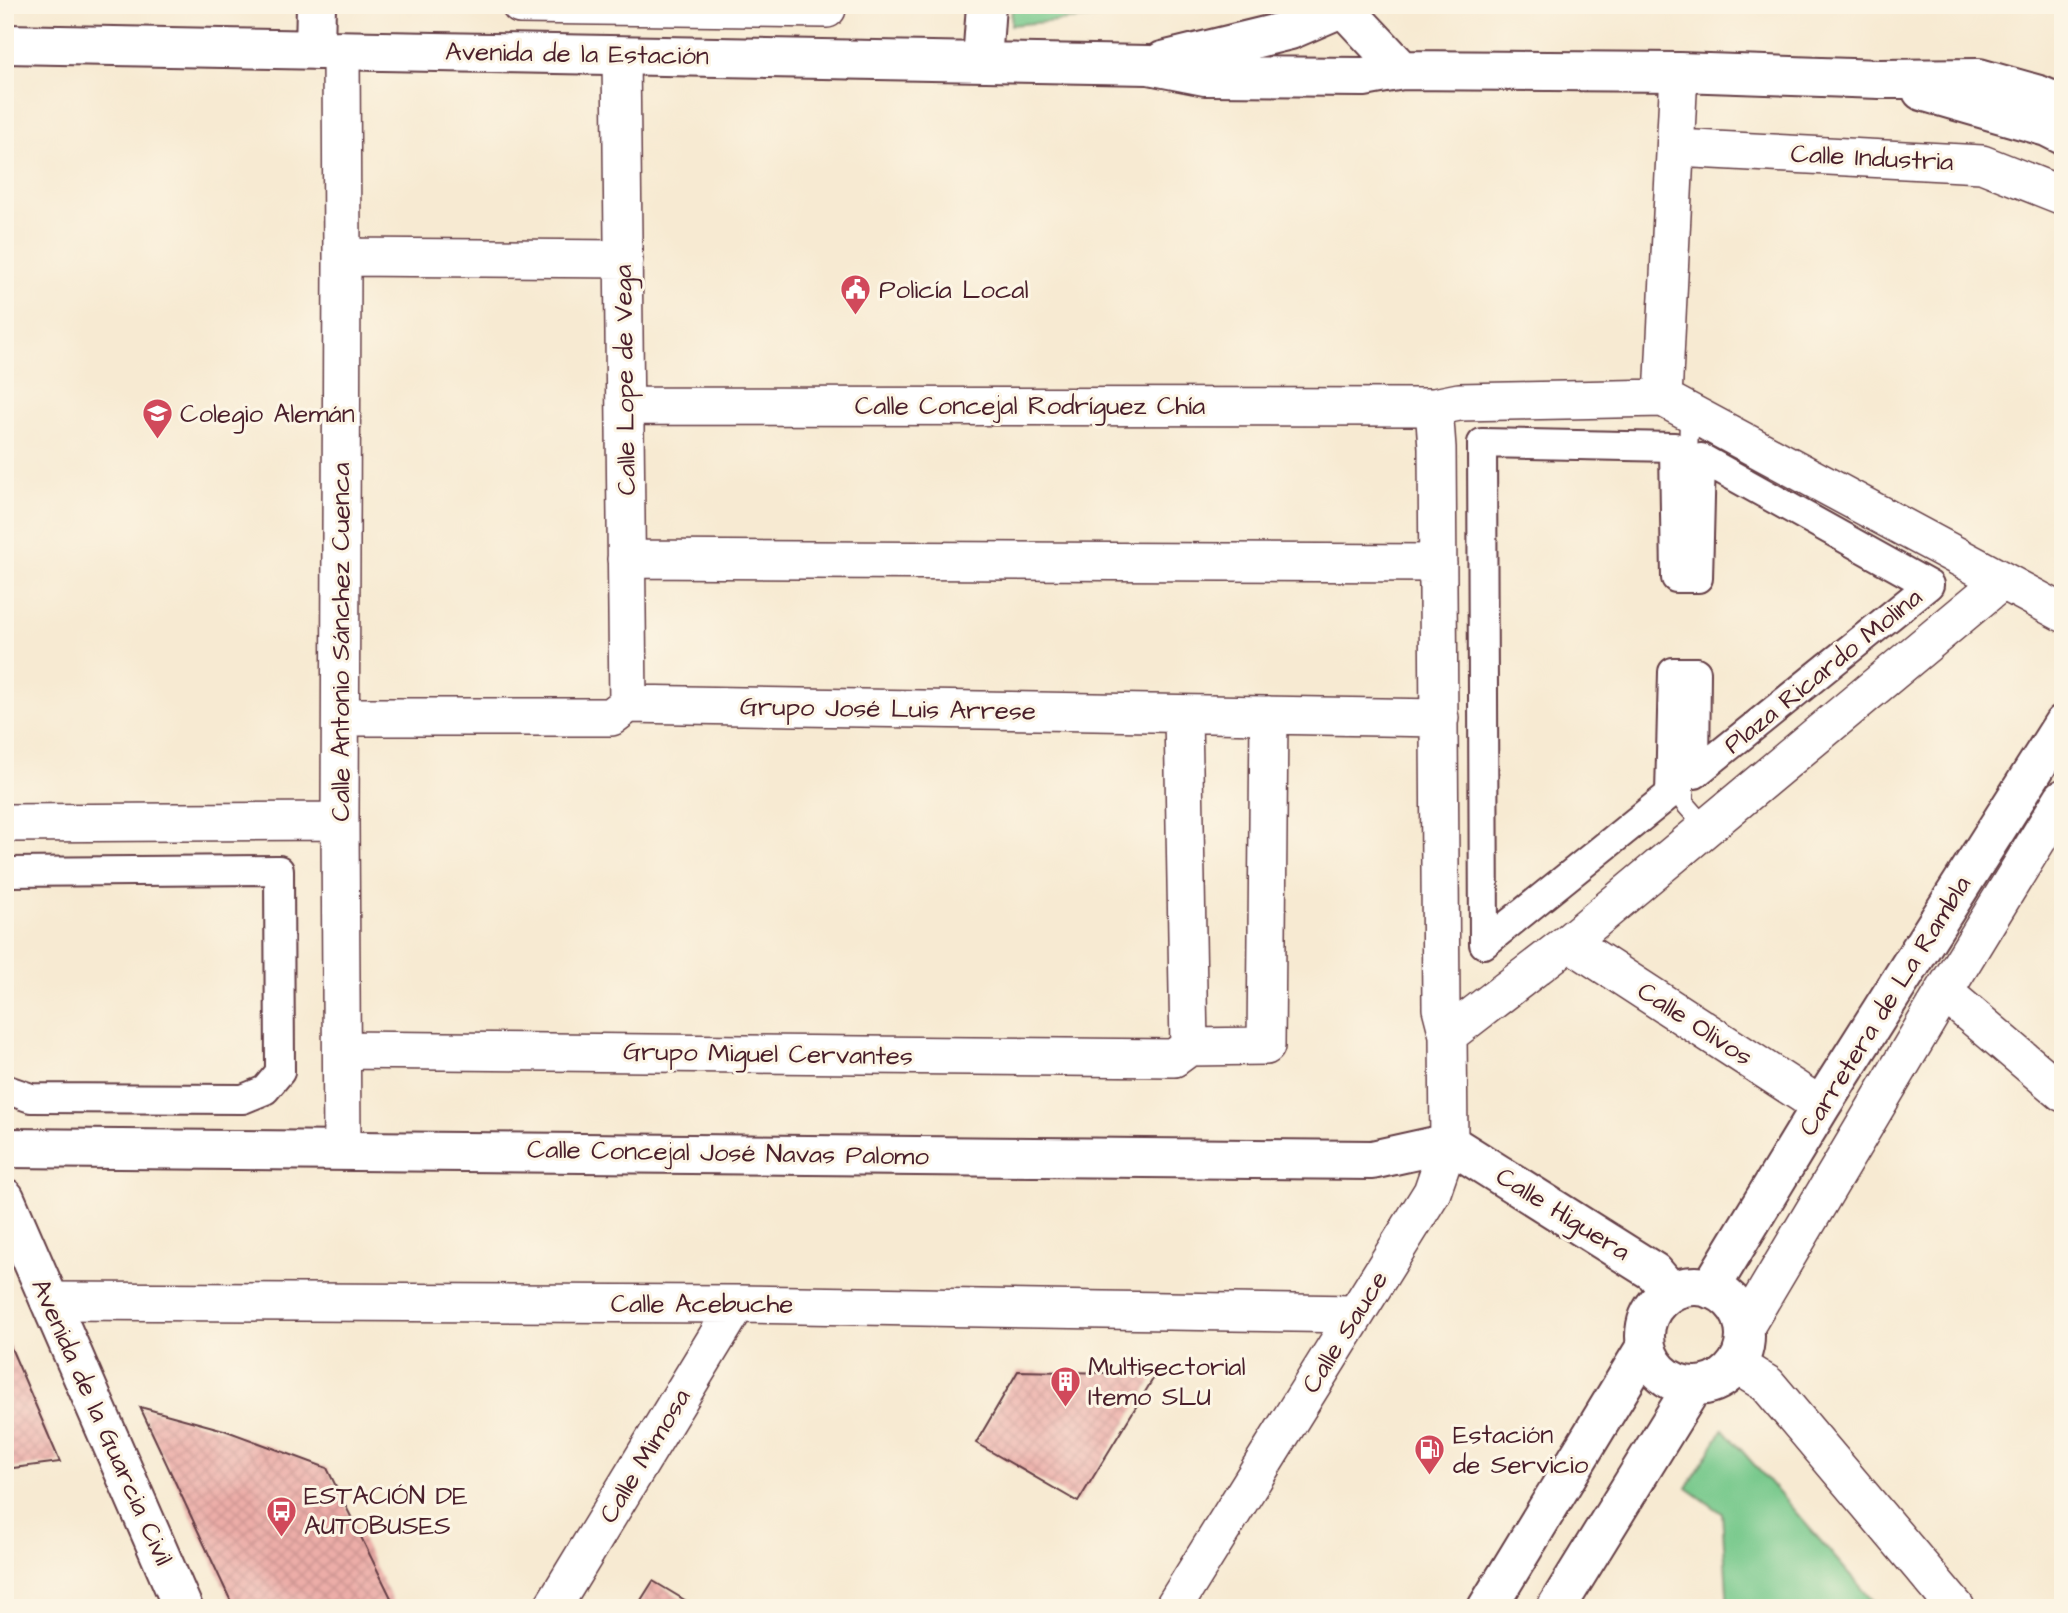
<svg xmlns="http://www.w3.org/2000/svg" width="2068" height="1613" font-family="'Architects Daughter',sans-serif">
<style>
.green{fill:#75c88a;stroke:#60745a;stroke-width:2}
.building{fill:url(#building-cross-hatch)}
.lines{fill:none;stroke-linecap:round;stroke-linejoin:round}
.service-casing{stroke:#643d44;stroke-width:21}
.pedestrian-casing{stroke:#643d44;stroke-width:32}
.minor-casing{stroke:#643d44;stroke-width:40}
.tertiary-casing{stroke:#643d44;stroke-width:42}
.service{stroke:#fff;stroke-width:18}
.pedestrian{stroke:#fff;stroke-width:28}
.minor{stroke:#fff;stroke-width:37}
.tertiary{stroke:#fff;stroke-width:38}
.labels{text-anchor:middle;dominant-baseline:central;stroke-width:6;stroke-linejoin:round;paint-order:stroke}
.street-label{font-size:26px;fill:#4a1f2b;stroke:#fcf5e5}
.poi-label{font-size:26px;fill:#4a1f2b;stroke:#fcf5e5;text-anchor:start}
</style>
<defs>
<pattern id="building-cross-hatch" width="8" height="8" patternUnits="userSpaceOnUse" patternTransform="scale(1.75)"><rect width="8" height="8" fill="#ecada8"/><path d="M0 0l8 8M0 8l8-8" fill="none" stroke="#cc9491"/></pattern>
</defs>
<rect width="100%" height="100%" fill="#fcf5e5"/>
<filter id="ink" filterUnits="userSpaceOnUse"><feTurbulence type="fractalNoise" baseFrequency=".0143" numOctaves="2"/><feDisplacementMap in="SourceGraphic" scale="14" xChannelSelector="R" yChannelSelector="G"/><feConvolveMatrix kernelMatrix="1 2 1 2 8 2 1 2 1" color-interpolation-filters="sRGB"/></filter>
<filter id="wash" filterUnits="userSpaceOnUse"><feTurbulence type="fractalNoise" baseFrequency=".00686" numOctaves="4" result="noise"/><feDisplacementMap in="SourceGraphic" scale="28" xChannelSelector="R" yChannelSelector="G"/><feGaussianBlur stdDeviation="1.57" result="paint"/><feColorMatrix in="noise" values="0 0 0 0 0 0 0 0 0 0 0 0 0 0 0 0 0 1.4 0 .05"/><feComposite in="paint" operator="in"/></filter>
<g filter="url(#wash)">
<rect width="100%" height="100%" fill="#f7ead2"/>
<path class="green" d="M1012,5h163l-37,9 -127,11z
M1723,1429l156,179h-151l-6,-95 -35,-25z"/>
<g id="blocks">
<path class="building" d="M5,1334l55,128 -55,7z
M1018,1371l138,3 -78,128 -102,-59z
M140,1407l84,23 103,38 69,140h-162z
M653,1581l45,27h-62z"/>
</g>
</g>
<g filter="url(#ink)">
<use href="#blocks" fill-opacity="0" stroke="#643d44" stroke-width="2"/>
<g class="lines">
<defs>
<path id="service" d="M1688,472l1,-60
M1684,773v30l22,25"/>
<path id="pedestrian" d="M1482,443l192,4 2,131h22l3,-120 228,127 -234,189 1,-102h-23l-3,122 -186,150z
M5,872l274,-2 1,202 -15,18 -22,9 -212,-1 -26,-9"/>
<path id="minor" d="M520,5l307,4v-4
M341,50l1,207 -2,564 2,328
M621,55l7,649
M1676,148l306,16 81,32
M342,257l282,2
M1663,398l16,-326
M626,406l808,1 25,-5 204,-4 400,215
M626,559l812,4
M341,717h270l17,-13 812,14
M5,823l335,-2
M1569,942l252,164
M1944,992l119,101
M1448,1035l121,-93 433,-361
M1189,1047l77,-1 3,-331
M342,1050l832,8 15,-11 -6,-333
M49,1301l688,3 618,10
M1745,1327l199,-335 119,-194
M1736,1365l31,19 189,224
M552,1608l185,-304
M1173,1608l259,-416 17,-49 -1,-108 -7,-27 -4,-560 -3,-41"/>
<path id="tertiary" d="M1344,8l58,62
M5,44l1144,21 56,11 159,1 38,-7 277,2 201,7 99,-1 60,17 24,10
M315,50l1,-45
M1163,61l127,-31 58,-25
M982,62l4,-57
M1922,91l125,36 16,8
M5,1148l1367,12 77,-17 205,129 17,20
M5,1198l178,410
M1645 1336a50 50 0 1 1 100 0a50 50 0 1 1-100 0Z
M1710,1289l111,-183 242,-382
M1487,1608l159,-262
M1556,1608l137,-222"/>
</defs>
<use href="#service" class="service-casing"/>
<use href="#pedestrian" class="pedestrian-casing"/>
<use href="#minor" class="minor-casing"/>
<use href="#tertiary" class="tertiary-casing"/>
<use href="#service" class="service"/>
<use href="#pedestrian" class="pedestrian"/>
<use href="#minor" class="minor"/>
<use href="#tertiary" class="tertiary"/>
</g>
</g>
<defs>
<symbol id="civic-pin" viewBox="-11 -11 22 30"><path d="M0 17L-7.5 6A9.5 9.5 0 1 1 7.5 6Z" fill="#d1495b" stroke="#fcf5e5"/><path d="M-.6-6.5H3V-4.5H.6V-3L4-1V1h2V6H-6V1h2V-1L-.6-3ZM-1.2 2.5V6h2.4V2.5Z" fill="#fff"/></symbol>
<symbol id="school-pin" viewBox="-11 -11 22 30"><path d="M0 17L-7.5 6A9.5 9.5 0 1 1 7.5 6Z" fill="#d1495b" stroke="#fcf5e5"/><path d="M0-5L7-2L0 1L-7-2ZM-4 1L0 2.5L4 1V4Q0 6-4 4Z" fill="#fff"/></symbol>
<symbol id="building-pin" viewBox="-11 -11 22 30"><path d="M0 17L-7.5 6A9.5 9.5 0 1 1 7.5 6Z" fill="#d1495b" stroke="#fcf5e5"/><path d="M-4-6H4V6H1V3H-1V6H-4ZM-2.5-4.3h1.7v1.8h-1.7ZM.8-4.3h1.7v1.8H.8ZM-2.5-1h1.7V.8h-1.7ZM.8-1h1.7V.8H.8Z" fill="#fff"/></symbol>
<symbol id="fuel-pin" viewBox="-11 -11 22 30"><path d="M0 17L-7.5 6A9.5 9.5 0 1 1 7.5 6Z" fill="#d1495b" stroke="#fcf5e5"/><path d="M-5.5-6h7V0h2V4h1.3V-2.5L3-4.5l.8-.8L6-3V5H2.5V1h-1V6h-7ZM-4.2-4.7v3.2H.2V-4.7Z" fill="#fff"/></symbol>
<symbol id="bus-pin" viewBox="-11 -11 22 30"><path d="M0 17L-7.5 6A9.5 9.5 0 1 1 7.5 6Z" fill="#d1495b" stroke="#fcf5e5"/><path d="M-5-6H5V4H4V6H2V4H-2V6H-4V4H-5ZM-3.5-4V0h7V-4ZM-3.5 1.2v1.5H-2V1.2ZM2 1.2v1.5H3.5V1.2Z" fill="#fff"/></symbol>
</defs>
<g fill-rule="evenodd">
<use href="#civic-pin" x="838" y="272" width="35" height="47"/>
<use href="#school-pin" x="140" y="396" width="35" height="47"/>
<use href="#building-pin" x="1048" y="1364" width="35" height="47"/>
<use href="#fuel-pin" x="1412" y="1432" width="35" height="47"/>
<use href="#bus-pin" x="264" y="1494" width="35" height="47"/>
</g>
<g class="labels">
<g class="street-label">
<text transform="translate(577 54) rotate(1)">Avenida de la Estación</text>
<text transform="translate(1872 158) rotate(3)">Calle Industria</text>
<text transform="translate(625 380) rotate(-91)">Calle Lope de Vega</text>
<text x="1030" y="406">Calle Concejal Rodríguez Chía</text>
<text transform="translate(341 642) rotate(-90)">Calle Antonio Sánchez Cuenca</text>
<text transform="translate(1823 671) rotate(-39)">Plaza Ricardo Molina</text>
<text transform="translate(888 709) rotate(1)">Grupo José Luis Arrese</text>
<text transform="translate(1885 1006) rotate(-58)">Carretera de La Rambla</text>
<text transform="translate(1695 1024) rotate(33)">Calle Olivos</text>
<text transform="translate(768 1054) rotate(1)">Grupo Miguel Cervantes</text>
<text transform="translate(728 1153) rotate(1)">Calle Concejal José Navas Palomo</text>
<text transform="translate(1563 1214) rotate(32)">Calle Higuera</text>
<text x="702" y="1304">Calle Acebuche</text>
<text transform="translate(1345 1332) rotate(-58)">Calle Sauce</text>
<text transform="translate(102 1422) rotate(66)">Avenida de la Guarcia Civil</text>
<text transform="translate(645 1456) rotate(-59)">Calle Mimosa</text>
</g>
<g class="poi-label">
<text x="879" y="290">Policía Local</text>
<text x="180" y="414">Colegio Alemán</text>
<text x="1088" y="1367">Multisectorial<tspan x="1088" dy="30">Itemo SLU</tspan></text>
<text x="1453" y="1435">Estación<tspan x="1453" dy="30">de Servicio</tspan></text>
<text x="304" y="1496">ESTACIÓN DE<tspan x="304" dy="30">AUTOBUSES</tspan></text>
</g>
</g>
<rect width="2068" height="1613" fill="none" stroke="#fcf5e5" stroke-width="28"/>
</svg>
